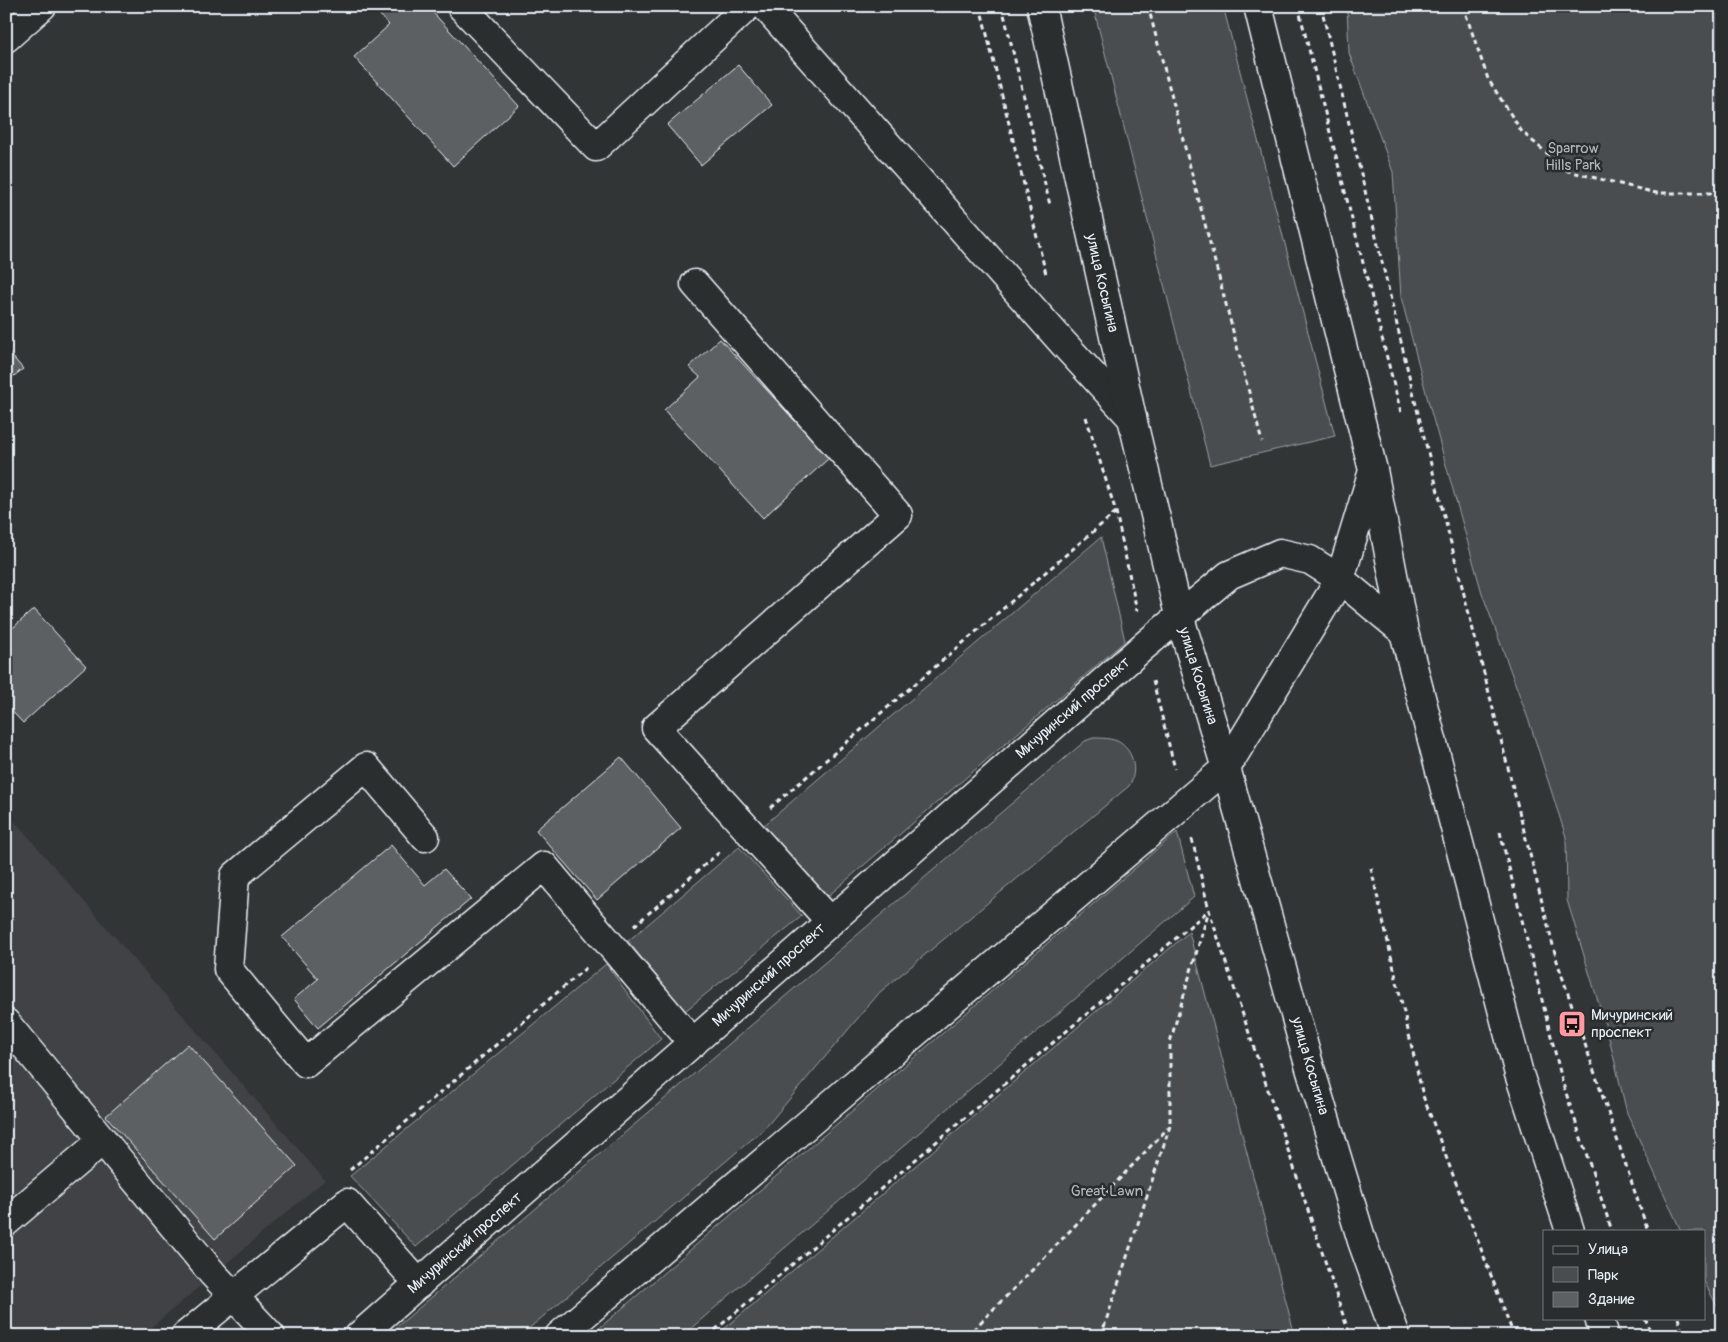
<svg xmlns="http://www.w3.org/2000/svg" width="1728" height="1342" font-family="Pangolin,sans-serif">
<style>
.built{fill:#3f4244}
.green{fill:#494d4f;stroke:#989fa4}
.building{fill:#5c6063;stroke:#e8f1f8}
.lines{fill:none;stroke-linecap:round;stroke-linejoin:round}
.minor-casing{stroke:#e8f1f8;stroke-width:31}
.major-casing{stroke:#e8f1f8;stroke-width:31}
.path{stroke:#e8f1f8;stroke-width:3;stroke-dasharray:5 4;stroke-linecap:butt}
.minor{stroke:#2a2d2e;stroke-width:28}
.major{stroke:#2a2d2e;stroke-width:28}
.labels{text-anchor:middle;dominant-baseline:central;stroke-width:5;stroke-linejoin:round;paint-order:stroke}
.park-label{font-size:15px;fill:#b0b8bd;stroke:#2a2d2e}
.street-label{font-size:15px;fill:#e8f1f8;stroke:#2a2d2e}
.poi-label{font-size:15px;fill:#e8f1f8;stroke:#2a2d2e;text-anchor:start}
</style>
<rect width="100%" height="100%" fill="#323536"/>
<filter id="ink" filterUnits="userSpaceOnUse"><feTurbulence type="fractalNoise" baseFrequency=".02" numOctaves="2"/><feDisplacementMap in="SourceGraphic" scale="10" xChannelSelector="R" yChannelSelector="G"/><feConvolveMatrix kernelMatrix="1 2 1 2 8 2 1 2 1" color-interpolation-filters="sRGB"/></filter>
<g filter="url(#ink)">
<path class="built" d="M6,811l319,369 -184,156h-135z"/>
<path class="green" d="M1093,6h130l112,430 -125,29z
M1347,6h375v1310l-18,-35v-50h-23l-54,-118 -19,-79 -41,-134 -1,-63 -36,-113 -48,-131 -52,-185 -29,-111 -8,-125 -44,-119z
M1101,537l24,104 -297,255 -66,-69z
M1093,738c8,0 16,0 24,3 17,8 21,31 12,45l-249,206 -115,136 -245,208h-134l699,-595z
M1177,832l17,65 -512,439h-92z
M739,847l63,69 -117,95 -57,-70z
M1189,932l106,404h-579z
M606,964l55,75 -245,208 -66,-71z"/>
<path class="building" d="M387,6h40l92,100 -66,60 -99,-109 35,-32 -10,-11z
M738,65l34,40 -71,60 -34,-40z
M720,339l109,119 -66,60 -99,-108 36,-33 -11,-10z
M6,349l17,20 -17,13z
M34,609l52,57 -63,57 -17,-18v-71z
M621,757l60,71 -84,72 -61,-70z
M391,845l34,40 19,-16 27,30 -153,129 -24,-29 24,-20 -36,-42z
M188,1044l109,122 -82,73 -109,-123z"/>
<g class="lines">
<defs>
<path id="minor" d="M461,6l135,141 152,-141
M765,6l298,337 69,75
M6,38l36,-32
M695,284l203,231 -242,213 174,193
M425,837l-59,-70 -131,109 -7,93 78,94 238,-197 149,177
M6,1023l207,251 58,62
M6,1222l97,-82
M185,1336l162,-133 72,81"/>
<path id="major" d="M1041,6l91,412 47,197 47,153 84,300 52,173 34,95
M1258,6l115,464 31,162 115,442 51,157
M1599,1318l6,18
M359,1336l785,-690 85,-71 51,-22 30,7 30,19 64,53
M559,1336l667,-568 114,-189 32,-105"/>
</defs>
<use href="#minor" class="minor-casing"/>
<use href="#major" class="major-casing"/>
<path class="path" d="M980,6l66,268
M1002,6l48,199
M1148,6l114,436
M1298,6l103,407
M1321,6l96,403 140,552 91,270
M1463,6l25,73 34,53 46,39 88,22h66
M1086,417l30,95 21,99
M1153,681l22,88
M770,808l346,-296
M1500,832l63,252 49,147
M1192,839l17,71 27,84 114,342
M1371,868l52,228 91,240
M634,926l88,-76
M350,1170l238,-204
M1645,1318l7,18
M1678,1318l6,18
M708,1336l501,-426
M967,1336l78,-79 123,-129
M1101,1336l69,-210v-84l39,-132"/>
<use href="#minor" class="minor"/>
<use href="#major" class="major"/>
</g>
</g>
<defs>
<symbol id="bus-square" viewBox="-11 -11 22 22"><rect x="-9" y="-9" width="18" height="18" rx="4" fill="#ff9aa2" stroke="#2a2d2e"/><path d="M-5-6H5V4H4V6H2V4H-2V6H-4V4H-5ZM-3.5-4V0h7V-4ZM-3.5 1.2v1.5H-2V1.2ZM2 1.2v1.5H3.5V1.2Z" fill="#111"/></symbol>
</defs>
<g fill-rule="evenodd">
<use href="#bus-square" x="1556" y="1008" width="32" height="32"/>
</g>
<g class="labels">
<g class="park-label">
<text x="1573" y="148">Sparrow<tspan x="1573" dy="17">Hills Park</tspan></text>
<text x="1107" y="1191">Great Lawn</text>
</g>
<g class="street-label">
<text transform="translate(1102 283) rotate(77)">улица Косыгина</text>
<text transform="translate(1198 676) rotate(73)">улица Косыгина</text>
<text transform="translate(1073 708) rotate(-41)">Мичуринский проспект</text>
<text transform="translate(769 975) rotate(-42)">Мичуринский проспект</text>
<text transform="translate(1310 1066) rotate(74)">улица Косыгина</text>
<text transform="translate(465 1243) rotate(-41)">Мичуринский проспект</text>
</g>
<g class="poi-label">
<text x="1591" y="1015">Мичуринский<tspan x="1591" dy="17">проспект</tspan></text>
</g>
</g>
<rect width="1728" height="1342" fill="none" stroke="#2a2d2e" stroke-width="25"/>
<rect x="12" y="12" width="1703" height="1317" fill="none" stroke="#e8f1f8" stroke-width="2" filter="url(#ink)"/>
<rect x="1543" y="1230" width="162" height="90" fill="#2a2d2e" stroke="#767b7f"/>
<rect x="1553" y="1246" width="25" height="8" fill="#2a2d2e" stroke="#767b7f"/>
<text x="1588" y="1254" font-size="15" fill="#e8f1f8">Улица</text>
<rect x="1553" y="1267" width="25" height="15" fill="#494d4f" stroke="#767b7f"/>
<text x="1588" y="1280" font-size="15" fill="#e8f1f8">Парк</text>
<rect x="1553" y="1292" width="25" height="15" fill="#5c6063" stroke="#767b7f"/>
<text x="1588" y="1304" font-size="15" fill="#e8f1f8">Здание</text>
</svg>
